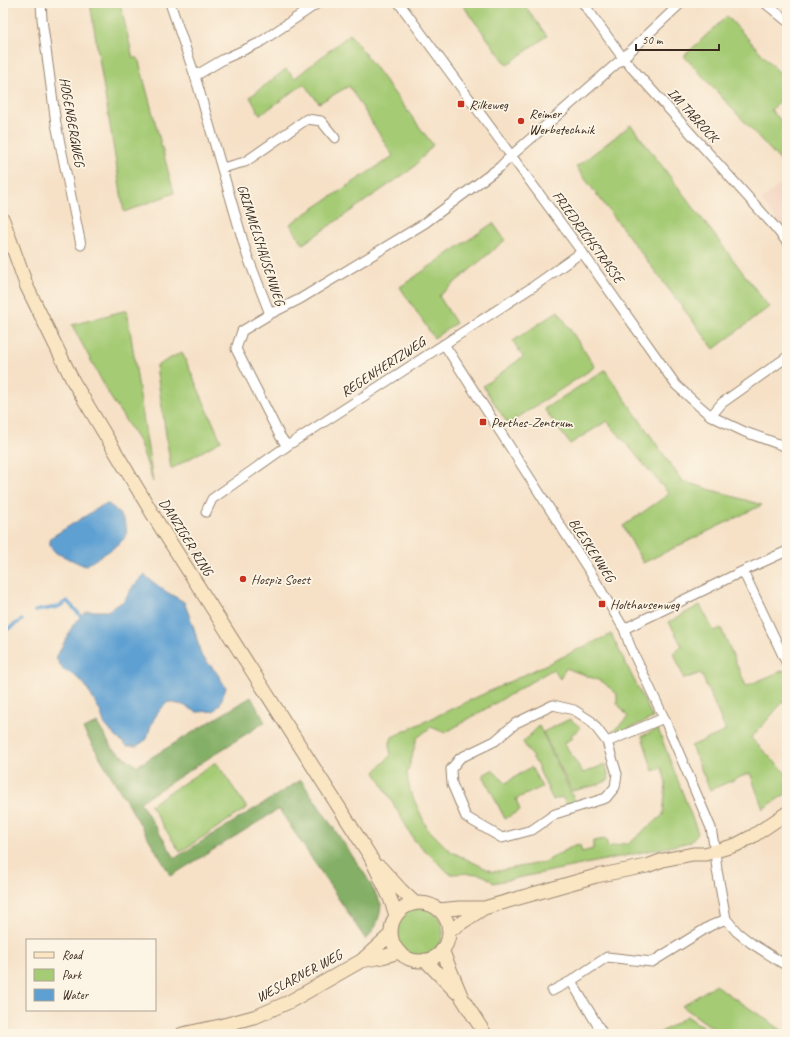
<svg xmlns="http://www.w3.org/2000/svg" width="790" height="1037" font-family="Caveat,sans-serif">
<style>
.built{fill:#f4d3c1}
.green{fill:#a5cb75;stroke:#707a4a}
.forest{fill:#84af66;stroke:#606c42}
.water{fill:#5fa0d2;stroke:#4d6578}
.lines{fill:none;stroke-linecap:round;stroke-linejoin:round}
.stream{stroke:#5fa0d2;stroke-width:3.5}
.street-casing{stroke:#988672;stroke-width:11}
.secondary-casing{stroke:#988672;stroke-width:15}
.street{stroke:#fff;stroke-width:9}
.secondary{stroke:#fbe6c4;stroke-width:13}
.poi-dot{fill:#c8321e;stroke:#fcf5e5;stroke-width:1.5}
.labels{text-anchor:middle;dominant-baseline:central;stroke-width:3.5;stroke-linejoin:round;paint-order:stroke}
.poi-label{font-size:14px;fill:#3b2a1e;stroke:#fcf5e5;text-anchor:start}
.street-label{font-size:14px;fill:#3b2a1e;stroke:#fcf5e5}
</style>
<rect width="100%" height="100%" fill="#fcf5e5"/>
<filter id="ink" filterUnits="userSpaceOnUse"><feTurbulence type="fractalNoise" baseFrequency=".025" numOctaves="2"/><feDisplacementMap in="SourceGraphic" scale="8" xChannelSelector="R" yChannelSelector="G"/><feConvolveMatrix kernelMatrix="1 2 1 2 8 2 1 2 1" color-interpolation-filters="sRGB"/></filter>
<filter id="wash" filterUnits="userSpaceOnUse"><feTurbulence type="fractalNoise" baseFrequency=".012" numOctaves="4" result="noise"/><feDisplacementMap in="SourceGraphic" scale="16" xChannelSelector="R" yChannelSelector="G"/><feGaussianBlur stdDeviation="0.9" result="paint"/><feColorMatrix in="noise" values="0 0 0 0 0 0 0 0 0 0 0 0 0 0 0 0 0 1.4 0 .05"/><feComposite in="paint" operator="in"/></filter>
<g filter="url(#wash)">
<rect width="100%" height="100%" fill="#f6e1c7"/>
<path class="built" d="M787,178v54l-26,-31z"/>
<path class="green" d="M90,3h30l13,55h5l36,135 -50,19z
M461,3h62l24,33 -40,29z
M727,16l60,65v14l-16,15 16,17v41l-103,-112z
M350,34l83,111 -20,23 -110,76 -13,-20 103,-68 -44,-70 -30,17 -15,-19 -44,31 -10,-18 36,-28 9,9z
M631,125l138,182 -55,42 -138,-182z
M493,223l12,17 -66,56 17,27 -22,15 -34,-51z
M127,310l26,172 -13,-39 -29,-45 -39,-73z
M558,311l37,56 -87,57 -25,-38 40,-29 -10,-16z
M182,352l39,89 -50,28 -15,-103z
M605,370l77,111 80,24 -119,58 -20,-37 46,-32 -62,-73 -37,23 -26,-35z
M700,605l14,26 7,-3 25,58 38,-16 3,3v30l-3,-2 -33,37 36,36v19l-24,16 -13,-36 -40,17 -19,-44 35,-15 -25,-58 -17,6 -10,-26 8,-7 -13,-24z
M611,634l42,84 -35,15 -6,-1 16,-15 -11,-14v-9l-14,-12 -37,-14 -6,11 -7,-10 -108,64 -14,-6 -14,11 -10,36 3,17 17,37 23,23 43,21 52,-10 26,-15 9,-2 2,7 11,-3v-8l13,-2 2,8 17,-4 2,2 36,-30 3,-32 -4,-15 -9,3 -11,-35 16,-7 40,104 -8,9 -17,4 -180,37c-10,-13 -28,-9 -43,-9l-36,-34 -39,-68 16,-17 -2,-9 3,-9z
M570,719l11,9 -10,7 2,3 -9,5 19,30 23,-9 3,16 -12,5 -25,6 -29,-59z
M539,726l37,77 -9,3 -5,-9 -9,3 -17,-37 -13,-21z
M216,762l31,46 -67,44 -30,-47z
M531,767l11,20 -26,12 4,11 -15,9 -22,-44 9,-5 14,13z
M395 932a24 24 0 1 1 48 0a24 24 0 1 1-48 0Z
M715,985l68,46v3h-62l-39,-28z
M687,1016l26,18h-55z"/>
<path class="forest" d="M251,697l14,25 -125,80 35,56 126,-78 65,96 15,28 -1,9 -4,13 -10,14 -87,-131 -108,67 -88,-147 14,-6 15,25 25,18z"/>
<path class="water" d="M108,504c7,4 10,8 15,15 3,5 5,12 2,18 -5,9 -31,23 -40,29l-29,-13 -6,-7v-8l53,-33z
M144,575l21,16 19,11 10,26 7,27 16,18 9,15 -6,16 -6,7 -17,1 -14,-7 -15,-3c-13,12 -17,20 -21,37l-10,7h-10l-10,-8 -12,-13 -5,-14 -15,-26 -11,-10 -11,-5 -7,-12 17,-33 8,-9 7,-5h19l17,-10 10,-16z"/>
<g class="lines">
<path class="stream" d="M35,611l23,-4 9,-6 14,15
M3,632l19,-12"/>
</g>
</g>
<g filter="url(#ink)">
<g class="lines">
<defs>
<path id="street" d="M41,3l1,16 14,105 25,121
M170,3l25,73 52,179 23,59
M399,3l183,249 94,133 22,20 13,11 34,16 42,15
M583,3l40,55 151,168 13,16
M765,3l22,18
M195,76l29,-17 35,-16 59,-40
M222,168l23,-6 62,-43 14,2 14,17
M444,344l148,231 32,54 6,17 34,72 47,110 4,23 2,19 9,49 11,13 14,11 36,23
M711,416l11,-13 65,-46
M287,446l-7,-10 -44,-87 6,-18 28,-17 30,-15 125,-76 75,-56 12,-12 111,-97 58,-55
M206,512l6,-13 75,-53 247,-160 48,-34
M743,571l44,93
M624,629l119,-58 44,-20
M607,742l10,32 -2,13 -9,11 -51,16 -23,16 -30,8 -36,-21 -14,-33 -1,-15 9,-11 35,-17 21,-18 37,-18 21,5 17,11 16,21 57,-24
M571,981l32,53
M552,991l19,-10 36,-24 45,5 58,-36 16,-7"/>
<path id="secondary" d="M3,220l24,67 46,94 85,142 212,333 20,42 6,17
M380,867l21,23 14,13
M391 932a29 29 0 1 1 58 0a29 29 0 1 1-58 0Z
M439,910l20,-2h25
M449,931l35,-23 112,-32 51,-10 16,-6 30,-6h12l31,-9 17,-9 34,-23
M442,950l20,48 23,36
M425,960l31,32
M361,961l21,-4 17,-5
M182,1034l38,-8 37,-10 32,-14 72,-41 30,-27"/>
</defs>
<use href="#street" class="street-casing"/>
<use href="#secondary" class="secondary-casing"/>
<use href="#street" class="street"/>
<use href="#secondary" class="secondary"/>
</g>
</g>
<g class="poi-dot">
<rect x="457" y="100" width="8" height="8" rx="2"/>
<circle cx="521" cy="121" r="4"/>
<rect x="479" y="418" width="8" height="8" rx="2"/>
<circle cx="243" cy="579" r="4"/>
<rect x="598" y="600" width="8" height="8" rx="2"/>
</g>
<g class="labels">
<g class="poi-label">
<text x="469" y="104">Rilkeweg</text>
<text x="529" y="113">Reimer<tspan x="529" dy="16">Werbetechnik</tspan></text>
<text x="491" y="422">Perthes-Zentrum</text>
<text x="251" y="579">Hospiz Soest</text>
<text x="610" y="604">Holthausenweg</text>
</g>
<g class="street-label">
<text transform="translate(693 115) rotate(48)">IM TABROCK</text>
<text transform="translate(72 122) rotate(80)">HOGENBERGWEG</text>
<text transform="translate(588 237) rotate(54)">FRIEDRICHSTRASSE</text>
<text transform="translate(261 245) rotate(72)">GRIMMELSHAUSENWEG</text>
<text transform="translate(383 367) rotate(-33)">REGENHERTZWEG</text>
<text transform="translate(186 537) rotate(58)">DANZIGER RING</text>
<text transform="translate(592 550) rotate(57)">BLESKENWEG</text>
<text transform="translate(299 976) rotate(-28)">WESLARNER WEG</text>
</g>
</g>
<rect width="790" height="1037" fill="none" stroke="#fcf5e5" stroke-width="16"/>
<rect x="26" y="939" width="130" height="72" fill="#fcf5e5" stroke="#afa495"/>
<rect x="34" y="952" width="20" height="6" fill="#fbe6c4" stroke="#afa495"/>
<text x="62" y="959" font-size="12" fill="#3b2a1e">Road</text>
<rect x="34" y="969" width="20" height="12" fill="#a5cb75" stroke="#afa495"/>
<text x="62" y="979" font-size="12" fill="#3b2a1e">Park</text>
<rect x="34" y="989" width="20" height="12" fill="#5fa0d2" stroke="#afa495"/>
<text x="62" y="999" font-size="12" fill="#3b2a1e">Water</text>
<path d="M636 44v6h83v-6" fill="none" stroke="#3b2a1e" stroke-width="2"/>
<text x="642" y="44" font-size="12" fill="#3b2a1e" stroke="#fcf5e5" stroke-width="3" paint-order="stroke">50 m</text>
</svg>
